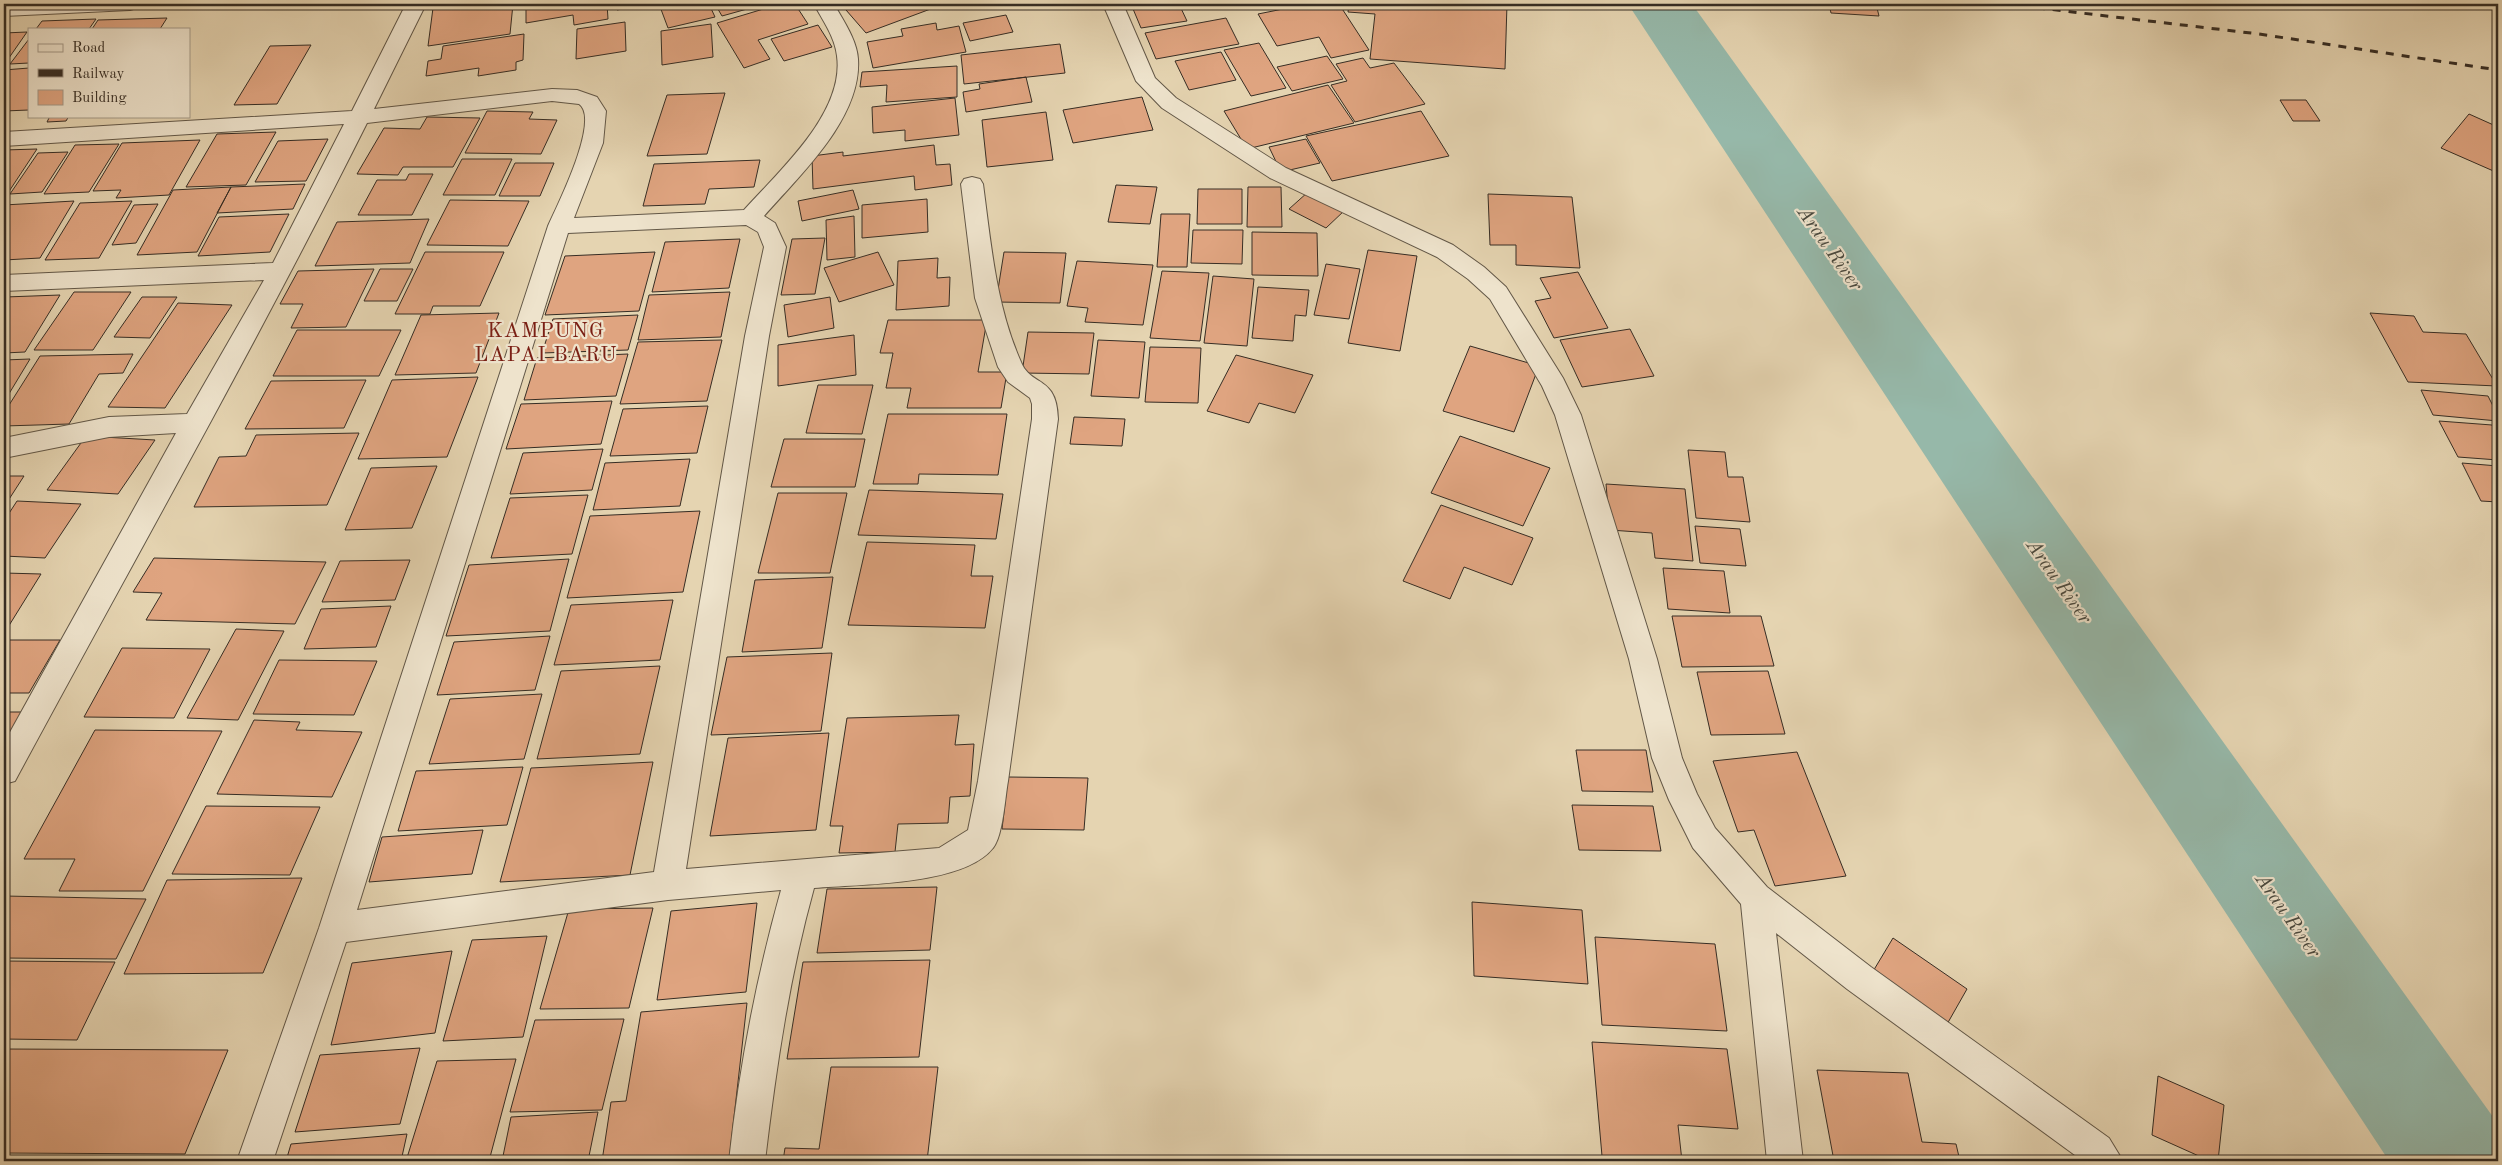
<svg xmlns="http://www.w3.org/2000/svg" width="2502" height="1165" font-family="'Old Standard TT',serif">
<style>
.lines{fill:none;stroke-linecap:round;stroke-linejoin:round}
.river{fill:#96b8a9;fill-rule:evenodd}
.building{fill:#dfa480;stroke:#362d24}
.street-casing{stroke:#625747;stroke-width:2}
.street{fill:#eee3cc;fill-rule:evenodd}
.rail{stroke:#362d24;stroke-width:3;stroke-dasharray:8 8;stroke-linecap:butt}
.labels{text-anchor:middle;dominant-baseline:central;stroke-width:4.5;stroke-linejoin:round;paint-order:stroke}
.water-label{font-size:20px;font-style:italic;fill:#49493f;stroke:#eee3cc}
.quarter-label{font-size:21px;letter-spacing:1px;fill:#7a1f14;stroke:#eee3cc}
</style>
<rect width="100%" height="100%" fill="#e5d4b1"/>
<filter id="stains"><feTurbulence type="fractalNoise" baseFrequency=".004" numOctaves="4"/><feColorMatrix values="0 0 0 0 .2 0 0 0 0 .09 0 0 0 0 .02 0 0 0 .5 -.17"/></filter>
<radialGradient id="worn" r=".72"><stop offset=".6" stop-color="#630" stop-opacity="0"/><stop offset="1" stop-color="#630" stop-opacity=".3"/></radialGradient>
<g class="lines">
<path class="river" d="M1628,4h64l804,1117 2,40h-109z"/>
</g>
<path class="building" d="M463,4h50l-3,30 -82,12 5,-38z
M526,4h81l1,15 -34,6 -1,-10 -47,8z
M616,4h34l-33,6z
M659,4h50l6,13 -47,11z
M715,4h50l-43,12z
M780,4h15l13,20 -50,16 12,19 -26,9 -27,-45z
M864,4h80l-78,29 -20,-23z
M1131,4h48l8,17 -46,7z
M1296,4h43l30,46 -38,8 -12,-21 -42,9 -19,-32 40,-8z
M1349,4h158l-2,65 -135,-10 5,-45 -27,-2z
M1829,4h47l3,12 -48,-3z
M1006,15l7,17 -43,9 -7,-18z
M167,18l-7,11h-68l6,-9z
M1226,18l13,26 -83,15 -11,-26z
M96,19l-7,10h-53l6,-8z
M625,22l1,29 -50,8 1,-30z
M936,23l1,7 22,-4 7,26 -93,16 -6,-26 36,-6 -2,-7z
M711,24l2,33 -51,8 -1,-34z
M818,25l14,22 -48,14 -13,-22z
M27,32l-23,33v-32z
M524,34l-1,26 -7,2v8l-38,6 1,-8 -53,8 2,-15 13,-2 2,-13z
M29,39v24l-19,1z
M1259,43l27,45 -35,8 -27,-46z
M1060,44l5,29 -101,11 -3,-29z
M311,45l-34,59 -43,1 36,-59z
M1221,52l15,28 -47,10 -14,-29z
M1327,56l16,23 -51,12 -15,-24z
M1363,58l7,10 24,-5 31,41 -70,18 -24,-37 16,-4 -11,-17z
M957,66v31l-71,5 1,-17 -27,2 2,-15z
M29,68v42l-25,1v-41z
M1026,77l6,25 -66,10 -3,-20 17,-3 -1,-5z
M1328,85l26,38 -107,26 -23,-38z
M725,93l-18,61 -60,2 20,-61z
M1142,97l11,33 -80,13 -10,-33z
M955,98l4,37 -54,6v-11l-32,3 -1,-26z
M2280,100h26l14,21h-27z
M487,111l46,1 -4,7 28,1 -16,34 -76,-1z
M1421,111l28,45 -117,25 -26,-45z
M1046,112l7,48 -66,7 -5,-47z
M2469,114l29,13v46l-57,-25z
M50,116h19l-3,5 -19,1z
M427,117l53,1 -27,49h-50l-5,8 -41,-1 27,-46 36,1z
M276,132l-30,53 -60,2 31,-53z
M328,139l-22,42 -51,1 23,-41z
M1306,139l14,24 -39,9 -12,-25z
M200,140l-31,55 -53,3 5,-8 -28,1 29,-48z
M119,144l-30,48 -45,2 31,-49z
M934,145l2,20 14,-1 2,21 -37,5 -1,-14 -101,13 -1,-33 31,-4v4z
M37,149l-33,50v-49z
M68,152l-26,40 -32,2 28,-41z
M462,159h50l-17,36h-52z
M760,160l-6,27 -45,2 -4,15 -62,2 11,-42z
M515,163h39l-14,33h-41z
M409,174h24l-21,41h-54l19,-35h29z
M305,184l-12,25 -76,4 14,-26z
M1116,185l41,2 -7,37 -42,-2z
M231,187l-34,65 -60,3 36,-65z
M1248,187h33l1,40h-35z
M1198,189h44v35h-45z
M853,190l6,19 -57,12 -4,-20z
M1308,192l37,18 -19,18 -37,-19z
M1488,194l84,3 8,71 -64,-3v-20h-26z
M927,199l1,33 -66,6v-33z
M450,200l79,1 -21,45 -81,-1z
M74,201l-34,57 -36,2v-55z
M132,201l-33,57 -54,2 35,-57z
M158,204l-22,39 -24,2 22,-40z
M289,214l-19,38 -72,4 21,-39z
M1161,214h29l-3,53h-30z
M854,216l1,41 -28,3 -1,-40z
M429,219l-19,44 -95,3 22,-44z
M1193,230h50l-1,34 -51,-1z
M1252,232l65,1 1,43 -66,-1z
M825,238l-10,56 -34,1 11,-56z
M740,239l-11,49 -77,4 13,-50z
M1368,250l49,6 -17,95 -52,-8z
M425,252h79l-24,54h-47l-3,8h-35z
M655,252l-16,59 -94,4 20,-59z
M878,252l16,33 -55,17 -15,-34z
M1004,252l62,1 -6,50 -64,-1z
M938,258l-1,20 13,-1 -1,29 -53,4 2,-49z
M1077,261l76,4 -10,60 -58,-3 3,-14 -21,-2z
M1326,264l34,5 -11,50 -35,-4z
M374,269l-28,58 -55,1 12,-24h-23l18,-33z
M380,269h33l-16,32h-33z
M1162,271l47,2 -9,68 -50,-3z
M1578,272l30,56 -54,10 -19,-37 16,-3 -11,-20z
M1213,276l41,3 -7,67 -43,-3z
M1258,287l51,3 -3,26 -11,-1 -2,26 -41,-3z
M74,292h57l-38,58h-59z
M730,292l-9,45 -83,3 11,-45z
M60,295l-35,57 -21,1 1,-56z
M142,297h35l-27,41 -36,-1z
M830,297l4,31 -46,9 -4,-32z
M178,303l54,2 -67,103 -57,-1z
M499,313l-23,60 -81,2 26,-60z
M2370,313l44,3 9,16 43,2 31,52 -89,-4z
M638,315l-10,35 -86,3 11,-34z
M888,320h99l-9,52h29l-6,36h-94l4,-20h-25l7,-35h-13z
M1630,329l24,47 -72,11 -22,-47z
M297,330h104l-22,46h-106z
M1028,332l66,1 -5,41 -67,-1z
M854,335l2,40 -78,11v-41z
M722,340l-15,61 -87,3 18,-62z
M1098,340l47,2 -6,56 -48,-2z
M1470,346l69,20 -25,66 -71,-21z
M1150,347l51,1 -3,55 -53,-1z
M133,354l-10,19 -24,1 -30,50 -65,2v-13l36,-57z
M628,354l-12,42 -92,4 13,-42z
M1236,355l77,20 -18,38 -36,-10 -10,20 -42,-12z
M30,359l-26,43v-42z
M478,377l-31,80 -89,2 34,-79z
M366,380l-22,48 -99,1 26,-48z
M818,385h55l-11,49 -56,-1z
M2421,390l67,6 10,20v5l-65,-6z
M612,401l-11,43 -95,5 15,-45z
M708,406l-11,47 -87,3 13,-47z
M888,414h119l-9,61 -79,-1 -1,10h-45z
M1074,417l51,2 -3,27 -52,-2z
M2439,421l53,4 6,12v23l-40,-3z
M359,433l-32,72 -133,2 25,-50 27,-1 10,-21z
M86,436l69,4 -37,54 -71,-4z
M1460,436l90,32 -27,58 -92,-33z
M784,439h81l-10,48h-84z
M603,449l-11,41 -82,4 13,-41z
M1688,450l37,2 3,25h15l7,45 -54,-4z
M690,459l-10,47 -87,4 12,-47z
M2462,463l36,3v36l-17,-1z
M437,466l-25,62 -67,2 26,-62z
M4,476h20l-20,31z
M1606,484l79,5 8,72 -38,-3 -3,-25 -42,-3z
M869,490l134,4 -7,45 -138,-4z
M778,493h69l-17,80h-72z
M588,495l-16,59 -81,4 19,-60z
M17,501l64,3 -36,54 -41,-2v-35z
M1441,505l92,33 -21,47 -48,-18 -14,32 -47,-18z
M700,511l-17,81 -116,6 23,-82z
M1695,526l45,3 6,37 -46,-3z
M867,542l108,3 -4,31h22l-8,52 -137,-3z
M154,558l172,4 -31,62 -149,-4 16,-27 -29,-1z
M569,559l-19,72 -104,5 23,-71z
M410,560l-15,40 -73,2 18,-41z
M1663,568l61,3 6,42 -62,-4z
M4,573l37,1 -36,58h-1z
M833,577l-11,71 -80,4 13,-72z
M673,600l-13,60 -106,5 17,-60z
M391,606l-15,41 -72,2 17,-40z
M1672,616h89l13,50 -92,1z
M236,629l48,2 -46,89 -51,-2z
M550,636l-15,54 -98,5 17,-53z
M4,640h56l-31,53h-25z
M122,648l88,1 -36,69 -90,-1z
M832,653l-11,78 -110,4 16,-78z
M279,660l98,1 -23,54 -101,-1z
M660,666l-20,88 -103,5 24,-88z
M1768,671l17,63 -74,1 -14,-63z
M542,694l-18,65 -95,5 21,-65z
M4,712h18l-18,31z
M959,715l-4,30 19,-1 -4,52 -20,1 -2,26 -50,1 -3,28 -56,1 4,-27h-13l17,-108z
M254,720l46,2 -4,8 66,2 -30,65 -115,-3z
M95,730l127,1 -79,160h-84l16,-32h-51z
M829,733l-13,97 -106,6 18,-98z
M1576,750h70l7,42 -71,-1z
M1797,752l49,124 -71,10 -21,-56 -16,2 -25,-71z
M653,762l-23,113 -130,7 31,-114z
M523,767l-16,58 -109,6 18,-60z
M1008,777l80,1 -4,52 -82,-1z
M1572,805l81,1 8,45 -82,-1z
M206,806l114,1 -30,68 -118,-1z
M483,830l-11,44 -103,8 13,-45z
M302,878l-39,95 -139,1 43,-94z
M937,887l-7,63 -113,3 10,-64z
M5,896l141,3 -30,60 -112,-1z
M1472,902l110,8 6,74 -114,-8z
M757,903l-11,89 -89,8 14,-89z
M653,908l-24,100 -89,1 29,-100z
M547,936l-24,101 -80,4 29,-101z
M1595,937l120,7 12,87 -125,-6z
M1893,938l74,51 -21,37 -74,-53z
M452,951l-17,82 -104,12 21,-82z
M930,960l-11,97 -132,2 16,-97z
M4,961l111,1 -38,78 -73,-1z
M747,1003l-18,158h-127l9,-59 15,-1 15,-89z
M624,1019l-22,91 -92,2 25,-92z
M1592,1042l135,7 11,80 -60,-4 4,36 -80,-5z
M420,1048l-20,76 -105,8 25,-77z
M4,1049l224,1 -43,104 -181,-1z
M516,1059l-27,102h-83l31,-100z
M831,1067h107l-11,94h-144l2,-13 34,1z
M1817,1070l91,3 14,69 34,2 4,17h-126z
M2158,1076l66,29 -6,56h-8l-58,-26z
M598,1112l-10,49h-86l9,-44z
M407,1134l-6,27h-115l5,-17z"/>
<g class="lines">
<defs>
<path id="street" d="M4,4h136l-3,4 -7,2 -126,6z
M406,4h20l-52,105 178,-20 25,1 20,7 9,14 -3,32 -29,75 170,-8c34,-38 101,-97 93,-154 -2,-19 -14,-35 -23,-52h20c9,16 23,36 24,55 4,59 -58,116 -94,157l11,7 11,24 -17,89 -83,533 253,-21 29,-18 10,-49 54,-362v-15l-2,-6 -22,-16 -10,-15 -23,-69 -14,-114 3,-5 8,-2 8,2 3,5c8,60 13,122 38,178 10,25 36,13 37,57l-50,362c-3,16 -5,55 -15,67 -30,38 -134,36 -179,40 -25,90 -38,181 -49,273h-36c10,-92 27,-182 52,-271l-113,10 -322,42 -73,219h-36l82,-233 229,-702c9,-20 53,-107 31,-122l-27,-3 -185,22c-111,222 -234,439 -352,658l-11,3v-41l172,-310 -67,4 -105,21v-20l105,-21 78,-3 77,-134 -260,11v-16l269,-12 71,-139 -340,22v-14l348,-21zM746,225l12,7 6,15 -19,89 -91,536 -297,38 211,-677z
M1103,4h20l32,74 21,20 110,70 167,77 31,22 22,20 57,91 18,37 76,244 25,99 15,36 18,34 52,59 104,80 238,171 14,23h-40l-236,-172 -71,-56 27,228h-36l-26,-257 -48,-56 -24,-48 -17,-42 -23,-99 -74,-244 -13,-29 -52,-87 -22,-20 -31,-22 -167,-79 -108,-70 -26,-27z"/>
</defs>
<use href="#street" class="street-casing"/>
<use href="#street" class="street"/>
<path class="rail" d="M2005,4l254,30 239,36"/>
</g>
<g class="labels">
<g class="water-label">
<text transform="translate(1829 249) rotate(55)">Arau River</text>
<text transform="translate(2058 582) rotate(55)">Arau River</text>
<text transform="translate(2287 916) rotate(55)">Arau River</text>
</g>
<g class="quarter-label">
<text x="546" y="331">KAMPUNG<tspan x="546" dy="24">LAPAI BARU</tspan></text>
</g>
</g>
<rect width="2502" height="1165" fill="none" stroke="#e5d4b1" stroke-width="20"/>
<rect x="5" y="5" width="2492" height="1155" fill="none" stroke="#362d24" stroke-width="2.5"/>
<rect x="10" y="10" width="2482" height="1145" fill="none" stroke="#362d24"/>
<rect x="28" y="28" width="162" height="90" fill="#eee3cc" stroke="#a49a89"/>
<rect x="38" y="44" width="25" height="8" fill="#eee3cc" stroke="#a49a89"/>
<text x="72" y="52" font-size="15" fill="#362d24">Road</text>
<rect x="38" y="69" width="25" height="8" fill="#362d24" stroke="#a49a89"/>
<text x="72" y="78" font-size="15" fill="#362d24">Railway</text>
<rect x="38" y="90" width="25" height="15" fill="#dfa480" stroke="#a49a89"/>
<text x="72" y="102" font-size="15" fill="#362d24">Building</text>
<rect width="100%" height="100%" filter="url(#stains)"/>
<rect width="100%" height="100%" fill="url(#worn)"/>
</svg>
